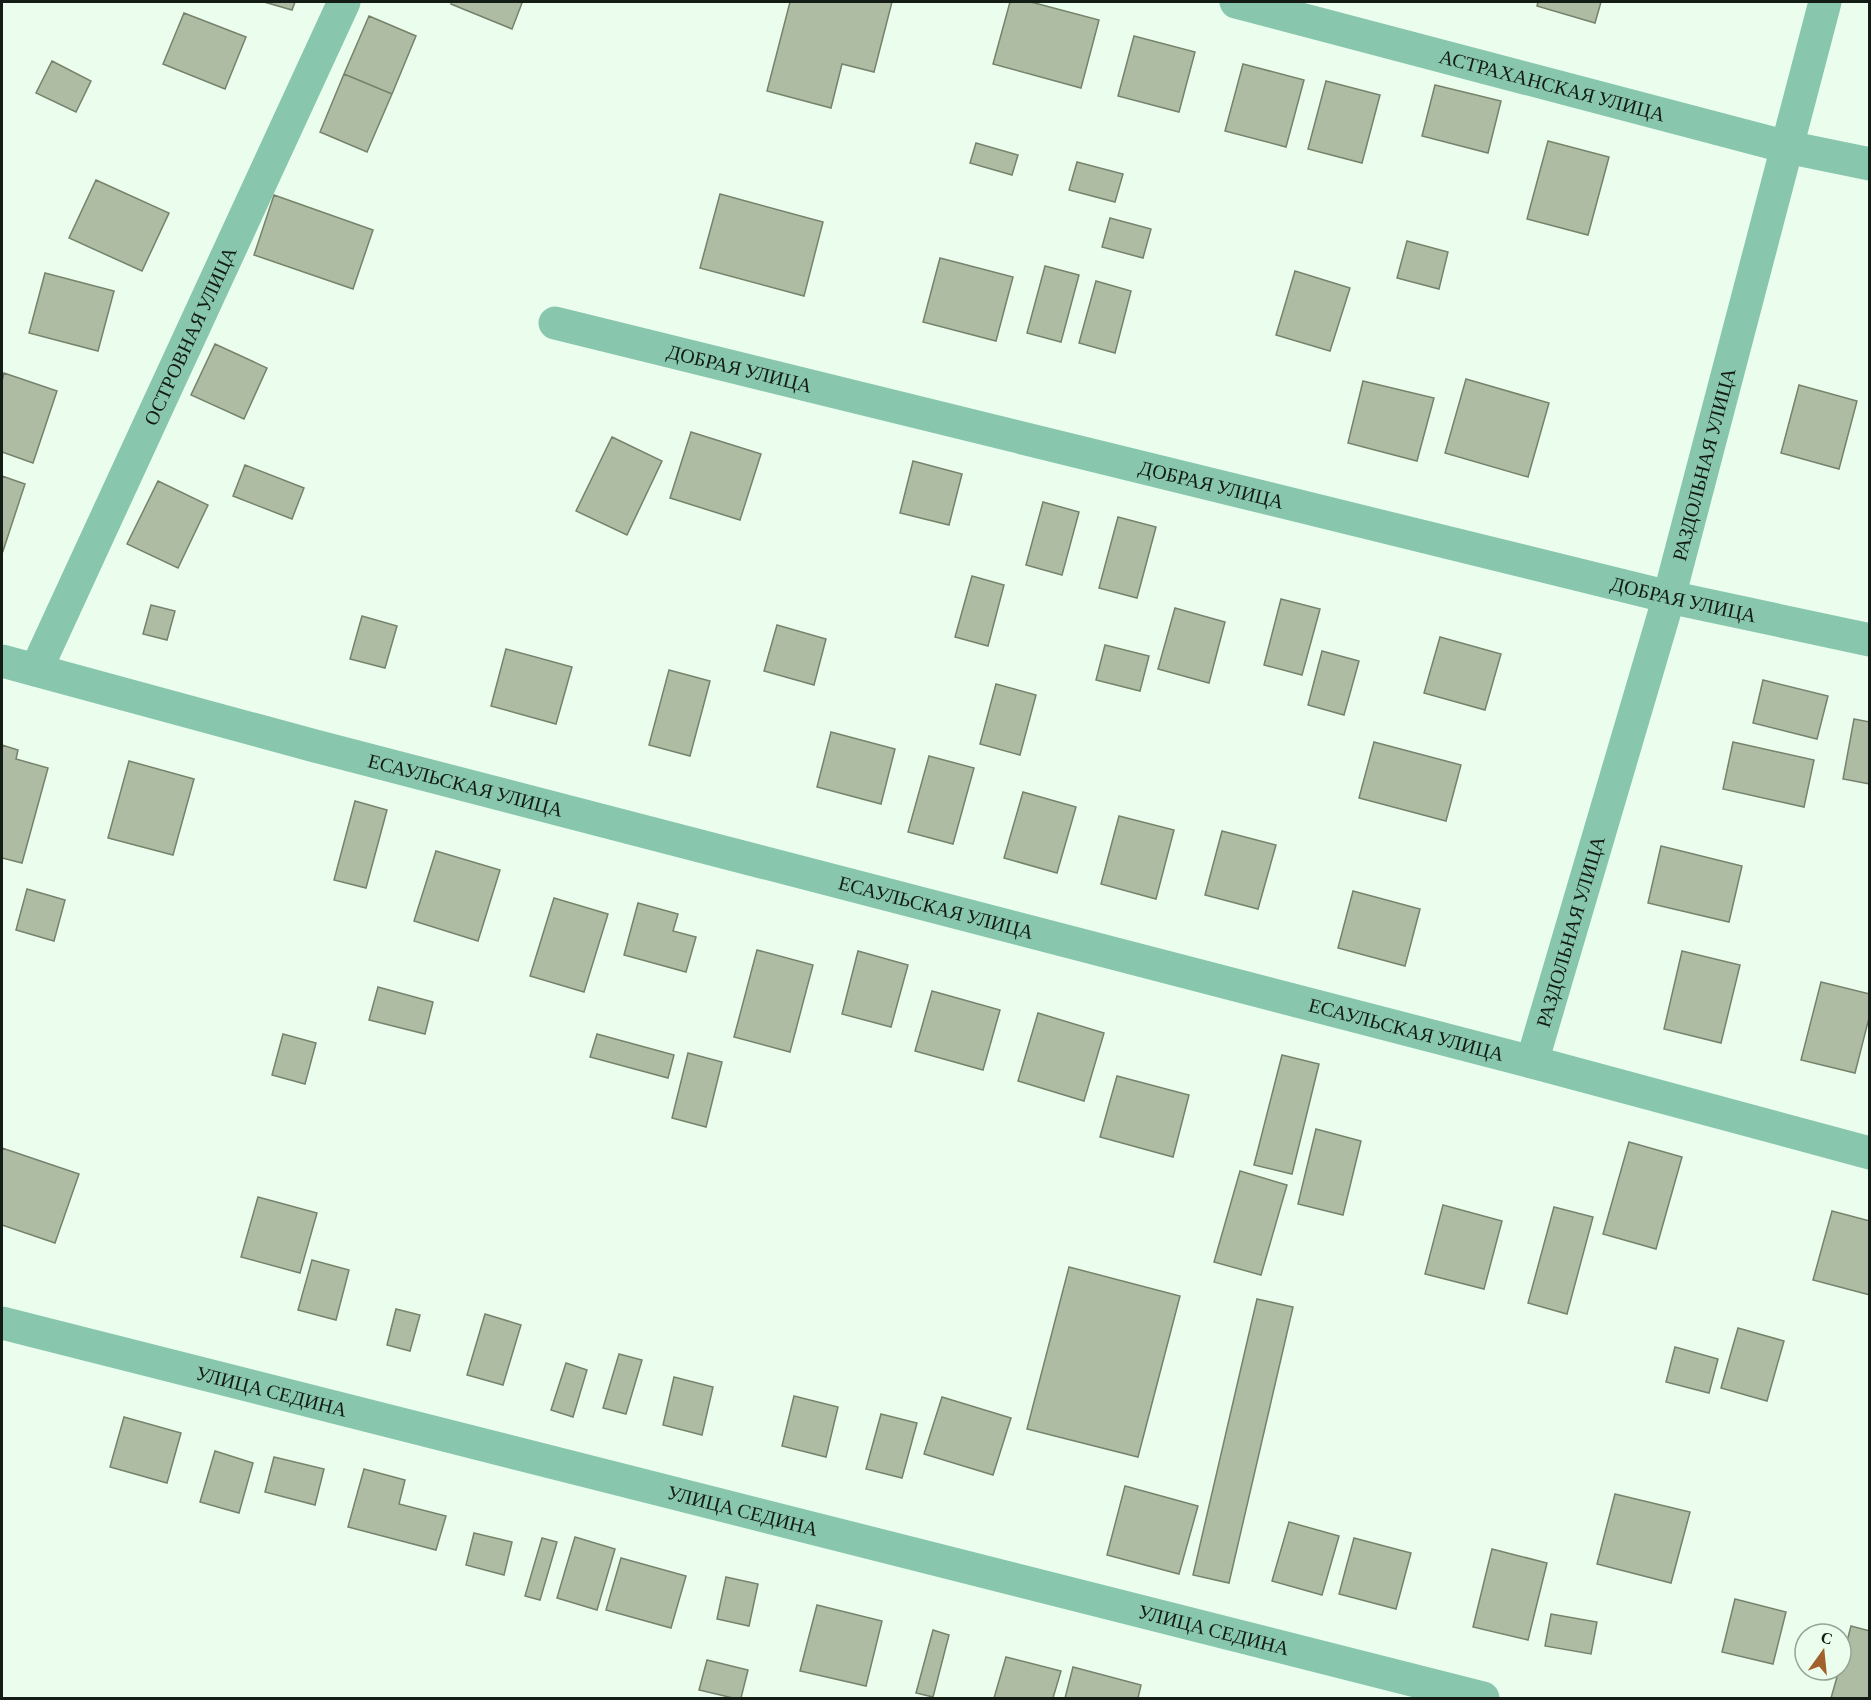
<svg xmlns="http://www.w3.org/2000/svg" width="1871" height="1700" font-family="'Crimson Pro',serif">
<style>
.building{fill:#afbca4;stroke:#76826b;stroke-width:1.5}
.lines{fill:none;stroke-linecap:round;stroke-linejoin:round}
.minor{stroke:#88c7ae;stroke-width:33}
.labels{text-anchor:middle;dominant-baseline:central;stroke-width:4.5;stroke-linejoin:round;paint-order:stroke}
.street-label{font-size:20px;fill:#141d15;stroke:#ebfeed}
</style>
<rect width="100%" height="100%" fill="#ebfeed"/>
<path class="building" d="M264,2h31l-3,8z
M452,2h67l3,1 -10,26 -61,-25z
M790,2h102l-18,70 -32,-8 -11,44 -64,-17z
M1010,2h21l68,18 -18,68 -88,-24z
M1538,2h63l-6,21 -58,-17z
M184,13l62,24 -21,52 -62,-25z
M369,16l47,20 -24,58 -48,-20z
M1134,36l61,16 -16,60 -61,-16z
M52,61l39,20 -15,31 -40,-19z
M1243,64l61,16 -18,67 -61,-16z
M344,74l48,20 -25,58 -47,-20z
M1326,81l54,14 -18,68 -54,-14z
M1435,85l66,16 -13,52 -66,-17z
M1548,141l61,16 -21,78 -61,-16z
M976,143l42,12 -6,20 -42,-12z
M1077,162l46,12 -8,28 -46,-12z
M96,180l73,33 -27,58 -73,-33z
M720,194l103,28 -19,74 -104,-28z
M274,195l99,35 -20,59 -99,-34z
M1110,218l41,11 -8,29 -41,-11z
M1407,241l41,11 -9,37 -42,-11z
M940,258l73,19 -17,64 -73,-19z
M1045,266l34,9 -18,67 -34,-9z
M1295,271l55,17 -20,63 -54,-16z
M45,273l69,18 -16,60 -69,-18z
M1096,281l35,10 -16,62 -36,-10z
M215,344l52,24 -23,51 -53,-24z
M4,373l53,18 -24,72 -31,-11v-71z
M1466,379l83,24 -21,74 -83,-24z
M1363,381l71,17 -17,63 -69,-18z
M1799,385l58,16 -18,68 -58,-16z
M691,432l70,22 -21,66 -70,-22z
M612,437l50,24 -35,74 -51,-24z
M913,461l49,13 -13,51 -49,-12z
M245,465l59,23 -12,31 -59,-23z
M2,476l23,8 -22,67 -1,-1z
M158,481l50,24 -30,63 -51,-24z
M1043,502l36,10 -17,63 -36,-10z
M1118,517l38,10 -19,71 -38,-10z
M972,576l32,9 -16,61 -33,-9z
M1281,599l39,10 -18,66 -38,-10z
M151,605l24,6 -8,29 -24,-6z
M1175,608l50,14 -16,61 -51,-14z
M362,616l35,10 -12,42 -35,-9z
M777,625l49,14 -12,46 -50,-14z
M1440,637l61,17 -16,56 -61,-17z
M1105,645l44,11 -9,35 -44,-11z
M506,649l66,18 -16,57 -65,-18z
M1322,651l37,10 -15,54 -36,-10z
M669,670l41,11 -20,75 -41,-11z
M1763,680l65,16 -11,43 -64,-16z
M996,684l40,11 -16,60 -40,-11z
M1854,719l16,3v62l-27,-5z
M831,732l64,17 -14,55 -64,-17z
M1374,742l87,23 -15,56 -87,-23z
M1733,742l81,18 -10,47 -81,-18z
M2,745l16,5 -2,9 32,9 -26,95 -20,-5z
M929,756l45,12 -21,76 -45,-12z
M129,761l65,18 -21,76 -65,-17z
M1023,792l53,15 -19,66 -53,-15z
M355,801l32,9 -21,78 -32,-8z
M1119,816l55,14 -18,69 -55,-15z
M1222,831l54,14 -18,64 -53,-14z
M1661,846l81,20 -13,56 -81,-19z
M436,851l64,19 -22,71 -64,-20z
M27,889l38,11 -11,41 -38,-11z
M1353,891l67,18 -15,57 -67,-18z
M554,898l54,16 -24,78 -54,-16z
M638,903l40,11 -5,17 23,6 -10,35 -62,-17z
M757,950l56,15 -23,87 -56,-15z
M858,951l50,14 -17,62 -49,-13z
M1682,951l58,14 -19,78 -57,-14z
M1821,982l49,12v20l-15,59 -54,-13z
M378,987l55,15 -8,32 -56,-14z
M932,991l68,19 -17,60 -68,-19z
M1038,1013l66,20 -20,68 -66,-20z
M283,1034l33,9 -11,41 -33,-9z
M597,1034l77,21 -6,23 -78,-21z
M688,1053l34,9 -16,65 -34,-9z
M1282,1055l37,9 -27,110 -38,-9z
M1117,1076l72,19 -16,62 -73,-20z
M1316,1129l45,12 -18,74 -45,-11z
M1629,1142l53,15 -26,92 -53,-15z
M2,1148l77,26 -24,69 -53,-18z
M1240,1171l47,14 -26,90 -47,-13z
M258,1197l59,16 -17,60 -59,-16z
M1443,1205l59,16 -18,68 -59,-15z
M1554,1207l39,10 -26,97 -39,-11z
M1832,1211l38,10v74l-57,-15z
M312,1260l37,10 -13,50 -38,-10z
M1069,1267l111,29 -42,161 -111,-28z
M1257,1299l36,8 -64,276 -36,-8z
M396,1309l24,6 -10,36 -23,-6z
M485,1314l36,11 -18,60 -36,-10z
M1738,1328l46,13 -17,60 -46,-13z
M1675,1347l43,12 -9,34 -43,-11z
M619,1354l23,6 -16,54 -23,-6z
M566,1363l21,7 -14,47 -22,-7z
M674,1377l39,10 -11,48 -39,-10z
M794,1396l44,11 -12,50 -44,-11z
M942,1397l69,21 -18,57 -69,-21z
M881,1414l36,9 -15,55 -36,-9z
M124,1417l57,16 -14,50 -57,-16z
M215,1451l38,12 -14,50 -39,-11z
M274,1457l50,12 -9,36 -50,-13z
M364,1469l41,11 -6,24 47,12 -10,34 -88,-23z
M1125,1486l73,20 -19,68 -72,-19z
M1615,1494l75,18 -19,71 -74,-19z
M1289,1522l50,14 -17,59 -50,-14z
M474,1533l38,9 -8,33 -38,-10z
M575,1537l40,12 -18,61 -40,-12z
M542,1538l15,4 -17,58 -15,-4z
M1354,1538l57,15 -15,56 -57,-15z
M1492,1549l55,14 -19,77 -55,-13z
M621,1558l65,18 -15,52 -65,-18z
M726,1577l32,7 -9,42 -32,-7z
M1735,1599l51,13 -13,52 -51,-12z
M817,1605l65,16 -16,65 -66,-15z
M1551,1614l46,8 -6,32 -46,-8z
M1851,1626l19,5v67h-39l8,-28h2v-6z
M933,1630l16,5 -16,62 -17,-4z
M1006,1657l55,14 -8,27h-59z
M707,1660l41,10 -7,28h-8l-34,-8z
M1073,1667l68,18 -3,13h-73z"/>
<g class="lines">
<g class="minor">
<path id="s1" d="M1236,2l551,145 83,17"/>
<path id="s2" d="M555,323l1114,274 201,43"/>
<path id="s3" d="M2,661l313,85 1217,316 338,91"/>
<path id="s4" d="M36,670l308,-668"/>
<path id="s5" d="M1532,1062l137,-465 156,-595"/>
<path id="s6" d="M2,1323l1481,375"/>
</g>
</g>
<g class="labels">
<g class="street-label">
<text stroke="none"><textPath href="#s1" startOffset="327">АСТРАХАНСКАЯ УЛИЦА</textPath></text>
<text stroke="none"><textPath href="#s4" startOffset="368">ОСТРОВНАЯ УЛИЦА</textPath></text>
<text stroke="none"><textPath href="#s2" startOffset="190">ДОБРАЯ УЛИЦА</textPath></text>
<text stroke="none"><textPath href="#s5" startOffset="622">РАЗДОЛЬНАЯ УЛИЦА</textPath></text>
<text stroke="none"><textPath href="#s2" startOffset="676">ДОБРАЯ УЛИЦА</textPath></text>
<text stroke="none"><textPath href="#s2" startOffset="1162">ДОБРАЯ УЛИЦА</textPath></text>
<text stroke="none"><textPath href="#s3" startOffset="480">ЕСАУЛЬСКАЯ УЛИЦА</textPath></text>
<text stroke="none"><textPath href="#s3" startOffset="966">ЕСАУЛЬСКАЯ УЛИЦА</textPath></text>
<text stroke="none"><textPath href="#s5" startOffset="136">РАЗДОЛЬНАЯ УЛИЦА</textPath></text>
<text stroke="none"><textPath href="#s3" startOffset="1452">ЕСАУЛЬСКАЯ УЛИЦА</textPath></text>
<text stroke="none"><textPath href="#s6" startOffset="278">УЛИЦА СЕДИНА</textPath></text>
<text stroke="none"><textPath href="#s6" startOffset="764">УЛИЦА СЕДИНА</textPath></text>
<text stroke="none"><textPath href="#s6" startOffset="1250">УЛИЦА СЕДИНА</textPath></text>
</g>
</g>
<rect width="1871" height="1700" fill="none" stroke="#141d15" stroke-width="6"/>
<g transform="translate(1823 1652) rotate(15)"><circle r="28" fill="#ebfeed" stroke="#95a497" stroke-width="1.5"/>
<path d="M0-4.5L10 22L0 15L-10 22Z" fill="#a2612c"/>
<text y="-9" font-size="16" font-weight="bold" text-anchor="middle" fill="#141d15">С</text>
</g>
</svg>
